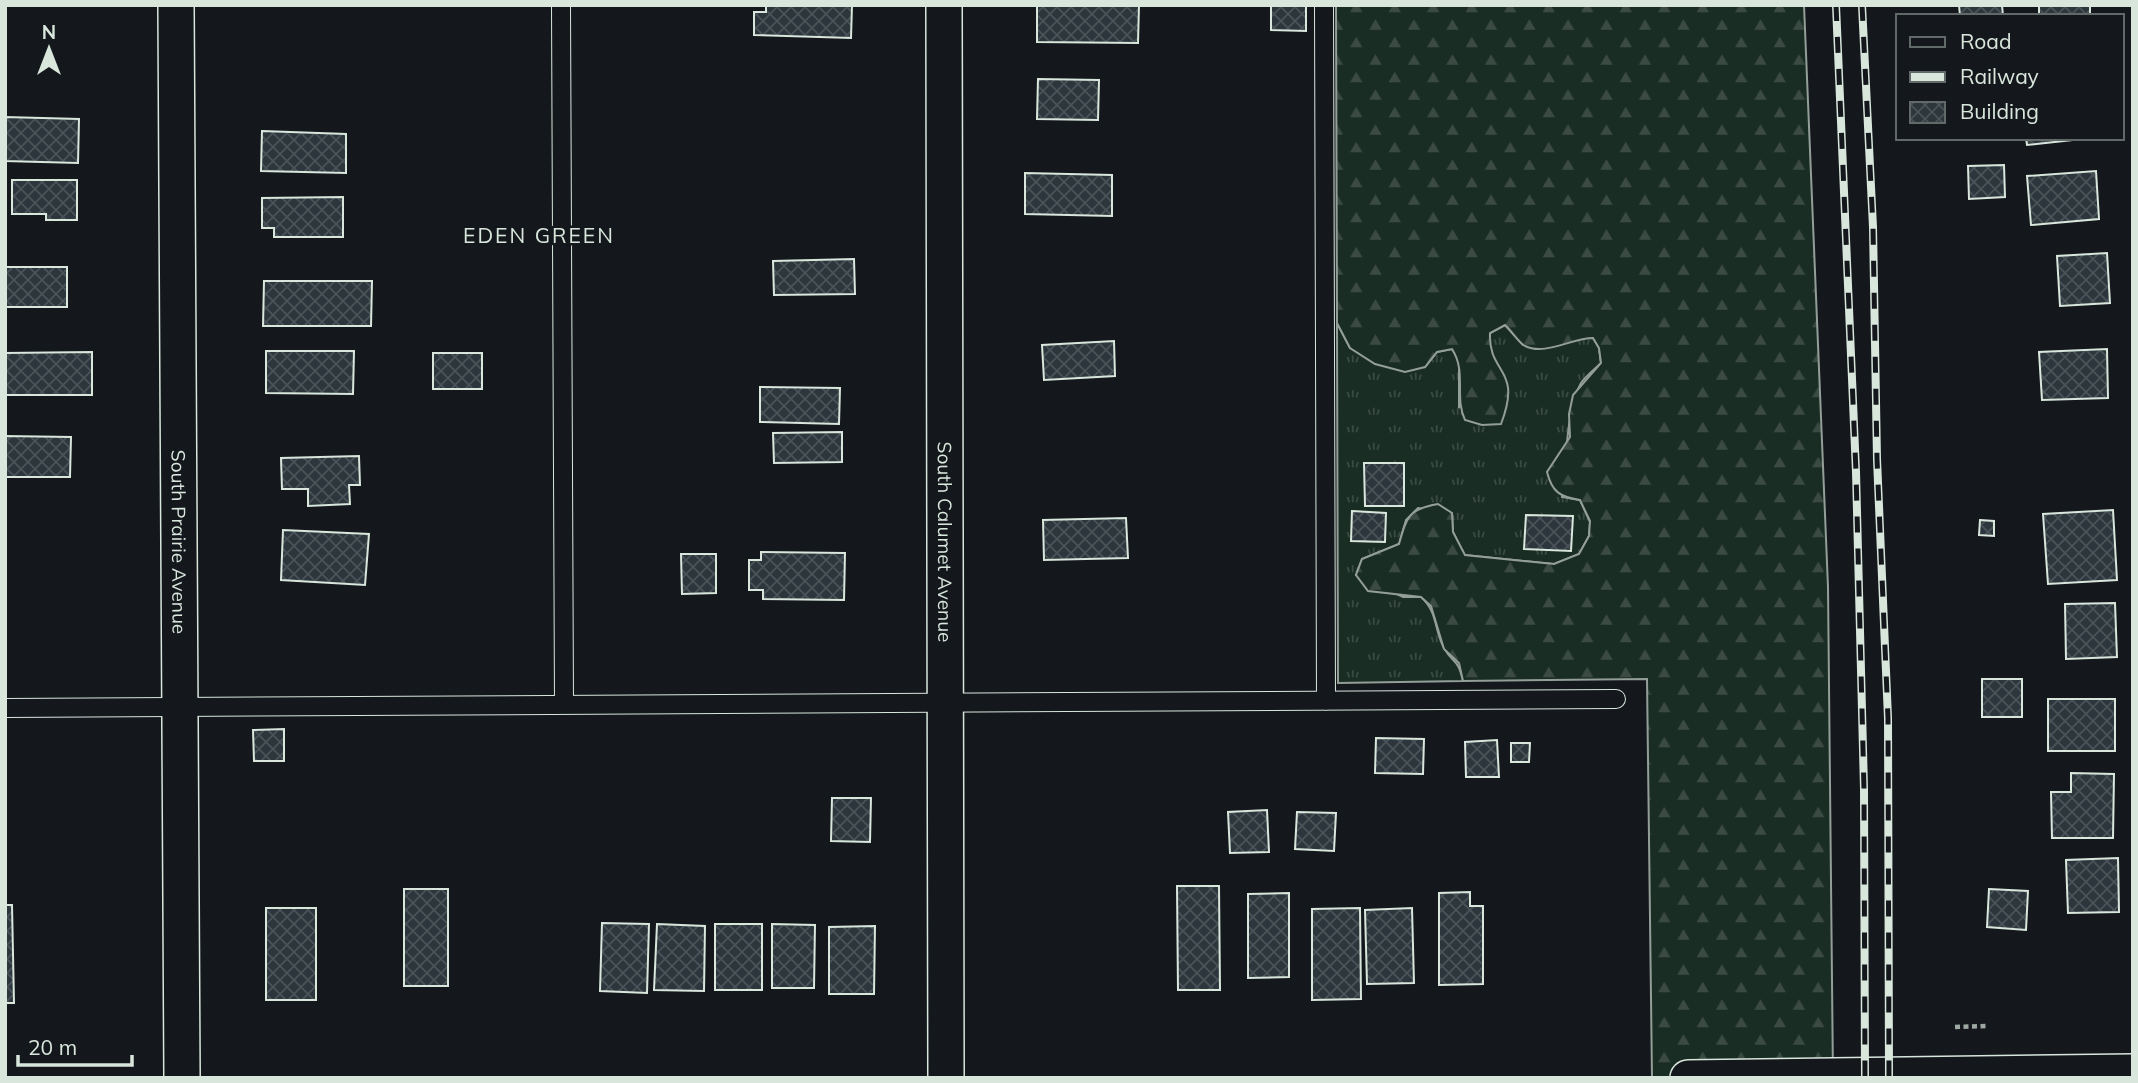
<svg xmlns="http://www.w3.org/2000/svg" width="2138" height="1083" font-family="Mulish,sans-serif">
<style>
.grass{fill:url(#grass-tufts);stroke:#939e99;stroke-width:2}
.forest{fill:url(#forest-firs);stroke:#939e99;stroke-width:2}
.building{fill:url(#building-cross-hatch);stroke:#d8e6dc;stroke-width:2}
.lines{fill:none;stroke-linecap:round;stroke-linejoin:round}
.service-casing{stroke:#d8e6dc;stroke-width:20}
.minor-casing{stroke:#d8e6dc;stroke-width:38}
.path{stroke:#9da8a2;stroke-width:4.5;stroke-dasharray:5 3.5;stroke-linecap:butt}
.service{stroke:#14181c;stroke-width:18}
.minor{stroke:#14181c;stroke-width:35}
.rail-casing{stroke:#d8e6dc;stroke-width:8}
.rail{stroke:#14181c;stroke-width:5;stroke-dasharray:16;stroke-linecap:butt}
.labels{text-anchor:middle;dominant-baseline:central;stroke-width:5;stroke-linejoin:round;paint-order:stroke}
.street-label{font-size:19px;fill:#d8e6dc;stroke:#14181c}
.neighbourhood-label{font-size:21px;letter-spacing:2px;fill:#d8e6dc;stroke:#14181c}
</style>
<defs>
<pattern id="grass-tufts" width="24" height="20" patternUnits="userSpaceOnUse" patternTransform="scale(1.75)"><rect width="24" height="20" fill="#1a2d24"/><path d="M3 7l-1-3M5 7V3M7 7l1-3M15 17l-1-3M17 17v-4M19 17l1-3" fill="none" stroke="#3b4b43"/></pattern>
<pattern id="forest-firs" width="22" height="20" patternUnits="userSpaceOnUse" patternTransform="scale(1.75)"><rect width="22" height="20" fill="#1a2d24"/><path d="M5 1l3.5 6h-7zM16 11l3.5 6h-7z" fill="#3b4b43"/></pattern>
<pattern id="building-cross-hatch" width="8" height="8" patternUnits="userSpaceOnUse" patternTransform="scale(1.75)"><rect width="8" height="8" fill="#2c363c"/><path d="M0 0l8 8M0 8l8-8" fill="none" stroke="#4a5358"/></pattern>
</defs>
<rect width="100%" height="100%" fill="#14181c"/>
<path class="grass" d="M1337,323l13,25 75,19 12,-15 15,-3 7,12v47l31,-63v-12l15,-8 18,20 39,-1 17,-6h14l6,10 2,15c-6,6 -15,13 -20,20 -15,26 -15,83 -19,114l18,3 10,22 -1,14 -10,18 -25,10 -90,-9 -11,-23 -1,-19 -34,-5 -12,12 -7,24 -37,15 -6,16 47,22h18c17,15 13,33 23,51 9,16 14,10 19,33l-125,2z"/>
<path class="forest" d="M1336,5h468l24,582 5,491h-181l-5,-399 -184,2 -4,-18 -15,-14 -13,-43 -10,-9 -53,-6 -12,-16 6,-16 37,-15c8,-28 10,-35 39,-40l14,9 1,19 12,23 89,9 25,-10 10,-18 1,-15 -10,-21c-20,-3 -28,-8 -33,-28l23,-35 -1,-23 4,-19 28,-32 -2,-15 -6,-10c-21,0 -48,18 -68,8 -7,-4 -13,-15 -20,-21l-15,8c-2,42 33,34 11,91l-19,1 -17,-5c-11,-23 2,-48 -13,-71l-15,3 -12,15 -20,5 -30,-8 -25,-16 -13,-25z"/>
<path class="building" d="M766,5h86l-1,33 -97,-3v-23h12z
M1037,5h102l-1,38 -101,-1z
M1271,5h35v26l-35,-1z
M1959,5h43l1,11h-43z
M2039,5h51v11h-51z
M1038,79l61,1 -1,40 -61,-1z
M5,117l74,2 -1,44 -73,-2z
M262,131l84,3v39l-85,-2z
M2026,138h65l-64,7z
M2004,165l1,32 -36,2 -1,-33z
M2096,171l3,48 -68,6 -4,-49z
M1025,173l87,2v41l-87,-2z
M12,180h65v40h-31v-6h-34z
M343,197v40h-69v-9h-12v-30z
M2107,253l3,50 -50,3 -3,-50z
M854,259l1,35 -81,1 -1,-34z
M5,267h62v40h-62z
M264,281h108l-1,45h-108z
M1114,341l1,35 -71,4 -2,-35z
M2107,349l1,49 -66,2 -3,-48z
M266,351h88l-1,43 -87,-1z
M92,352v43h-87v-42z
M433,353h49v36h-49z
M760,387l80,1 -1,36 -79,-2z
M842,432v30l-68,1 -1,-30z
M5,436l66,1 -1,40h-65z
M359,456l1,29h-11l1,19 -42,2v-17h-26l-1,-31z
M1364,463h40v43h-39z
M2113,510l4,70 -69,4 -5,-70z
M1352,511l34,2 -1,29 -34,-1z
M1526,515l47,1 -2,35 -47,-2z
M1126,518l2,40 -84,2 -1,-40z
M1980,520l14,1v15l-15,-1z
M283,530l86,4 -4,51 -84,-5z
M761,552l84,1 -1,47 -81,-1v-9h-14v-30h12z
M681,554h35v39l-34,1z
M2115,603l2,54 -51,2 -1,-55z
M1982,679h40v38h-40z
M2048,699h67v52h-67z
M284,729v32h-30l-1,-31z
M1376,738l48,1 -1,35 -48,-1z
M1497,740l2,37h-33l-1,-35z
M1511,743h19l-1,19h-18z
M2071,773l43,1 -1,64h-61l-1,-46h20z
M832,798h39l-1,44 -39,-1z
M1267,810l2,42 -39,1 -2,-41z
M1297,812l39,1 -2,38 -39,-2z
M2118,858l1,54 -51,1 -2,-53z
M1177,886h42l1,104h-42z
M404,889h44v97h-44z
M1989,889l39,2 -2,39 -39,-3z
M1470,892v14h13v78l-44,1v-92z
M1289,893v84l-41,1v-84z
M5,905h7l2,98h-9z
M266,908h50v92h-50z
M1360,908l1,91 -49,1v-91z
M1412,908l2,75 -47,1 -2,-74z
M602,923l47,1 -2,69 -47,-2z
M657,924l48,2 -1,65 -50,-1z
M715,924h47v66h-47z
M772,924l43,1 -1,63h-42z
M875,926l-1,68h-45v-67z"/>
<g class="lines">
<defs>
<path id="service" d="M561,5l3,700
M1324,5l2,696
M5,708l1611,-9"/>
<g id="minor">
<path id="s1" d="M176,5l6,1073"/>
<path id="s2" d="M944,5l2,1073"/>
<path d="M1688,1078l445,-6"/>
</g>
</defs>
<use href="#service" class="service-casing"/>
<use href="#minor" class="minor-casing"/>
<path class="path" d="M1955,1027l32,-1"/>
<use href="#service" class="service"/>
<use href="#minor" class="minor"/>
<defs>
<path id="rail" d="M1836,5l20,467 8,317 1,289
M1862,5l11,222 4,232 11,259 1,360"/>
</defs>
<use href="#rail" class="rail-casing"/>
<use href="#rail" class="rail"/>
</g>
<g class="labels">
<g class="street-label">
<text stroke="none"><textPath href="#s1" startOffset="537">South Prairie Avenue</textPath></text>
<text stroke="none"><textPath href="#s2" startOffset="537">South Calumet Avenue</textPath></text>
</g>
<g class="neighbourhood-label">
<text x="539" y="235">EDEN GREEN</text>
</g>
</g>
<rect width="2138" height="1083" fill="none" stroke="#d8e6dc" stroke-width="14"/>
<rect x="1896" y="14" width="228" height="126" fill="#14181c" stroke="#626a69" stroke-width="2"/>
<rect x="1910" y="37" width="35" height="10" fill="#14181c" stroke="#626a69" stroke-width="2"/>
<text x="1960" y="49" font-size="21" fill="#d8e6dc">Road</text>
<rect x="1910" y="72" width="35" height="10" fill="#d8e6dc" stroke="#626a69" stroke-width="2"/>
<text x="1960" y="84" font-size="21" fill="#d8e6dc">Railway</text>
<rect x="1910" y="102" width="35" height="21" fill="url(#building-cross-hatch)" stroke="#626a69" stroke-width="2"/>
<text x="1960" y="119" font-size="21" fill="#d8e6dc">Building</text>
<g transform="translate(49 49)" stroke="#14181c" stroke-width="5" paint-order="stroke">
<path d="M0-5L12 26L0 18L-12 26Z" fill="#d8e6dc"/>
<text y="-10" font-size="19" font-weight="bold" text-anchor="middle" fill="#d8e6dc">N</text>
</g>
<path d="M18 1055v10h114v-10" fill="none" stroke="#d8e6dc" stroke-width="3.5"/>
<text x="28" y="1055" font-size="21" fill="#d8e6dc" stroke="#14181c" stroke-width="5" paint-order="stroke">20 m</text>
</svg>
